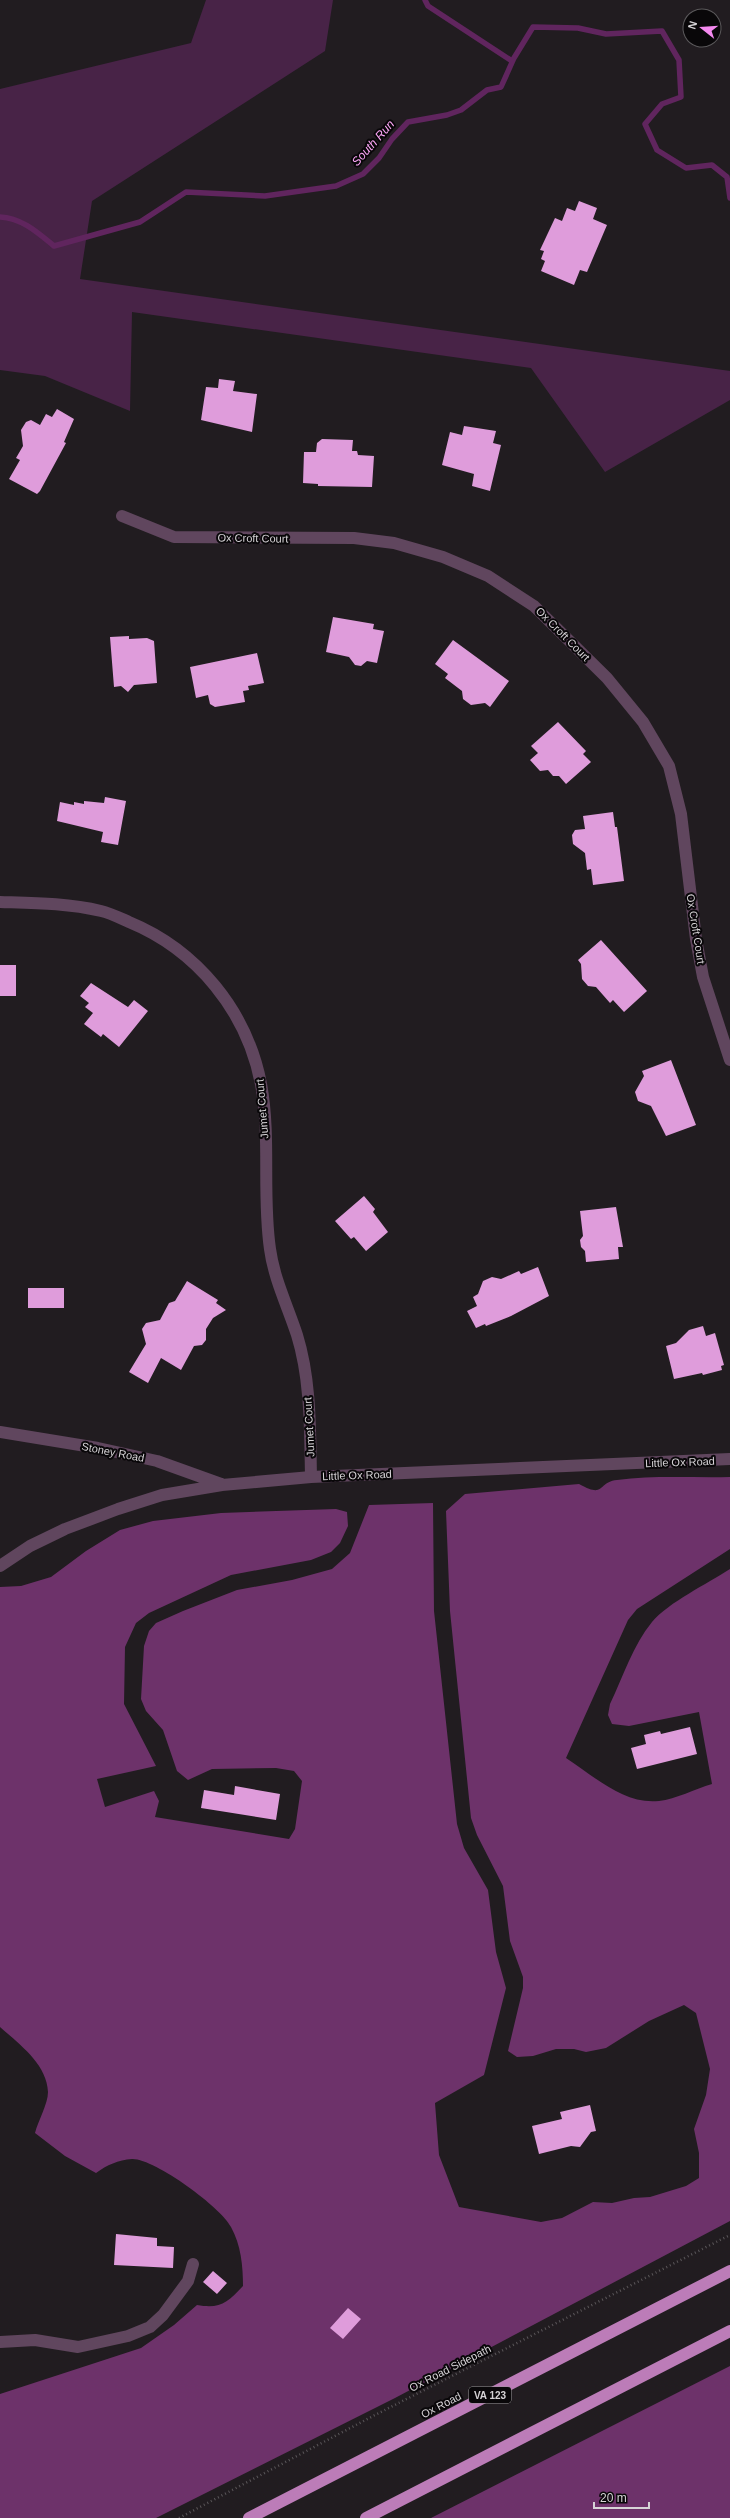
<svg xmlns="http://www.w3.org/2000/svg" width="730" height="2518" font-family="Helvetica,sans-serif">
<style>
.green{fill:#482347}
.forest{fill:#6d326a}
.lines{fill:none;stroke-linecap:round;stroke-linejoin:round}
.stream{stroke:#60255e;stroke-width:5.5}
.building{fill:#df9cdb}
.path{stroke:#5a5659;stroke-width:2.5;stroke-dasharray:1 3;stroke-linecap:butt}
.minor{stroke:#60465e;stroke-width:12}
.highway{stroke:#bc7cb8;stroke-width:12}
.labels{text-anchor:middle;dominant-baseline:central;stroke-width:4;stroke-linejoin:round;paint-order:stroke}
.shield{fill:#090709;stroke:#989698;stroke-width:1}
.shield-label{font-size:10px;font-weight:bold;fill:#d6d3d6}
.street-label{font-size:11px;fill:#d6d3d6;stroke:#090709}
.water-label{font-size:12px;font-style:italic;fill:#fea7f8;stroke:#090709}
</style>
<rect width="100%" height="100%" fill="#211c20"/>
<path class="green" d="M206,0h127l-8,51 -233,150 -12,78 650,92v29l-125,72 -74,-104 -399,-56 -2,99 -85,-35 -45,-6v-281l191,-46z"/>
<path class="forest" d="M730,1477v72l-93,60 -9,11 -62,138c28,18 58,47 93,43 17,-2 36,-12 53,-17l-13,-72 -70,14 -17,-2 -4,-9 2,-11c13,-27 23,-59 42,-82 17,-20 55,-38 78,-53v652l-335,177 -239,120h-156v-124l141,-46 33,-23 23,-20c23,4 30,-2 46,-19 0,-20 -2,-41 -12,-59 -9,-19 -77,-69 -99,-68 -14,1 -25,6 -36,14l-31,-17 -30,-23c3,-12 13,-29 13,-41 -1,-28 -29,-48 -48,-65v-440l21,-1 30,-9 35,-26 34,-21 33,-9 68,-8 115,-4 11,3 1,14 -8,17 -9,9 -20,8 -80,15 -82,38 -13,10 -11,24 -1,57 32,62 -59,13 8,28 49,-16 5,10 -4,16 134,22 6,-10 7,-48 -8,-10 -18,-3 -64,1 -24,11 -11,-9 -14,-41 -17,-19 -5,-12 3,-53 5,-15 7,-8 27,-12 54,-21 55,-10 40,-11 18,-16 19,-48 64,-2 1,108 23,213 7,24 24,42 8,62 10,36 -22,87 -49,28 4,52 20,52 82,15 21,-4 31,-16 19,1 22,-5 16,-1 36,-11 13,-8v-25l-5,-24 12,-34 4,-26 -14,-56 -12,-8 -35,16 -43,27 -20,4 -12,-3h-18l-23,7 -16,1 -9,-6 15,-63v-11l-13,-36 -7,-55 -26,-51 -6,-17 -21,-207 -4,-100 19,-17 114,-10c27,15 18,-2 38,-4 37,-5 76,-2 113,-3z
M730,2366v152h-299z"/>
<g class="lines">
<path class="stream" d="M425,0l3,6 84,55
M0,217c22,1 38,16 54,29l86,-24 46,-30 79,4 71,-10 27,-12 16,-16 13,-19 16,-17 39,-7 14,-5 26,-20 14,-3 13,-29 19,-31 45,1 28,6 56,-3 17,29 2,37 -19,7 -17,20 12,26 29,18 26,-3 15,12 3,21"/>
</g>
<path class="building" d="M579,201l18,7 -4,11 14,6 -20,47 -7,-2 -6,15 -33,-14 4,-10 -4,-2 3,-8 -4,-1 15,-32 7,3 5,-13 8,3z
M219,379l16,2 -2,10 24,3 -5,38 -51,-12 5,-33 12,1z
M57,409l17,10 -10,23 2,1 -26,48 -3,3 -28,-15 11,-19 -4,-2 7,-12 -2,-16 5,-8 5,-2 9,5 6,-11 6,3z
M464,426l32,5 -3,12 8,2 -11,46 -18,-5 2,-12 -32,-9 8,-33 12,3z
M322,439l31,1 -1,11h5l1,4 16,1 -2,31 -54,-1v-2l-15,-1 1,-31h12l1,-9z
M333,617l41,7 -1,5 11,2 -7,32 -10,-2 -6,5 -6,-1 -6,-8 -23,-5z
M129,636v3l18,-1 7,3 3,42 -23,2 -6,7 -7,-6 -7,1 -4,-50z
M453,640l56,41 -19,26 -5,-4 -14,2 -8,-6 -1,-8 -17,-13 3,-4 -13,-10z
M257,653l7,30 -16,3 1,4 -6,1 2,11 -30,5 -5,-3 -2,-9 -12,3 -6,-31z
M558,722l28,29 -3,3 8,8 -25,22 -7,-8h-6l-5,-6 -8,1 -10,-11 8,-7 -7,-7z
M105,797l21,4 -8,44 -17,-3 2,-10 -46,-11 3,-19 14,3v-3l10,2v-3l20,2z
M613,812l2,15h2l7,54 -31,4 -2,-16 -4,1 -2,-17 -12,-9 -1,-9 3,-5 10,-1 -2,-13z
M601,940l46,51 -23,21 -11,-12 -3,3 -14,-16 -8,-1 -6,-7 -1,-15 -3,-4z
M0,965h16v31h-16z
M91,983l37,24 6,-7 14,11 -29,36 -16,-13 -2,3 -17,-13 9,-11 -8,-6 4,-4 -9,-7z
M671,1060l25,65 -30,11 -15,-30 -13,-5 -3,-9 9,-16 -2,-5z
M364,1196l11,13 -2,3 15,20 -22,19 -12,-14 -3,2 -16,-18z
M616,1207l7,40h-5l1,12 -33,3 -1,-11 -4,-4 -1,-7 3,-4 -3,-25z
M538,1267l11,29 -38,20 -25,10 -1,-2 -9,4 -9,-17 10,-5 -4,-9 5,-3 5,-13 9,-4 9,2 18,-8 2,3z
M187,1281l31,19 -2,3 10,7 -13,8 -7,11v11l-4,5 -8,1 -13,24 -20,-12 -13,25 -19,-11 17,-28 -4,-15 4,-6 14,-3 9,-17 6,-2z
M28,1288h36v20h-36z
M703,1326l3,10 9,-3 9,32 -3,1 1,4 -19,5 -1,-2 -28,6 -8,-33 10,-3 13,-13z
M690,1727l7,27 -60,15 -6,-21 15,-4 -2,-9 16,-4 1,3z
M235,1786l45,8 -4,26 -75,-12 3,-18 30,5z
M590,2105l6,26 -5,1 -11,15 -9,-1 -32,8 -7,-28 30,-7 -2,-7z
M116,2234l41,4v8l17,1 -1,21 -59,-3z
M213,2271l14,12 -10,11 -14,-12z
M348,2308l13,11 -18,20 -13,-11z"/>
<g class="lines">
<path class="path" d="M179,2518l196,-103 355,-180"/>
<path class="minor" d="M122,516l52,21 180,1 40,5 49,14 45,19 46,30 73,72 36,44 26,44 12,48 15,125 7,38 27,83
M0,902c34,1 67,1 101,9 9,2 19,7 28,11 68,28 118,89 132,162 10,54 1,111 9,165 4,30 18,58 27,86 14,45 13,95 14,142
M0,1432l98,16 59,13 64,23
M0,1566l30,-20 35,-17 53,-20 44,-14 60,-10 89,-8 419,-18
M0,2342l35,-2 43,7 50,-11 22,-9 13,-12 25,-34 5,-17"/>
<path class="highway" d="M249,2518l481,-247
M366,2518l364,-187"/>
</g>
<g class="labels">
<rect class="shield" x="469" y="2387" width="42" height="16" rx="3"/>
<g class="shield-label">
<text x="490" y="2395">VA 123</text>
</g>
<g class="street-label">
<text transform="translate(253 538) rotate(1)">Ox Croft Court</text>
<text transform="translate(563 634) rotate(45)">Ox Croft Court</text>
<text transform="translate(696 929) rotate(81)">Ox Croft Court</text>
<text transform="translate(262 1109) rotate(-95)">Jumet Court</text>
<text transform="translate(309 1427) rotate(-93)">Jumet Court</text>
<text transform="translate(113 1452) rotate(11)">Stoney Road</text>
<text transform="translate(680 1462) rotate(-2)">Little Ox Road</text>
<text transform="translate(357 1475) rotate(-2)">Little Ox Road</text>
<text transform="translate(450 2368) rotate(-27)">Ox Road Sidepath</text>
<text transform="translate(441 2405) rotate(-27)">Ox Road</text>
</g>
<g class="water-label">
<text transform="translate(373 143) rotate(-48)">South Run</text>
</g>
</g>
<g transform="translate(702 28) rotate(287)"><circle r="19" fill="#090709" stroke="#5b595b"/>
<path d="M0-3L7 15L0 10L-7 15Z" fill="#f489ef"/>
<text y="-6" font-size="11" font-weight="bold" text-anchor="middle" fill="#d6d3d6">N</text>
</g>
<path d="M594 2502v6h55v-6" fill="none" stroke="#d6d3d6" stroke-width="2"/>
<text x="600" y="2502" font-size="12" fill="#d6d3d6" stroke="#090709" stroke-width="3" paint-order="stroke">20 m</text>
</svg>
